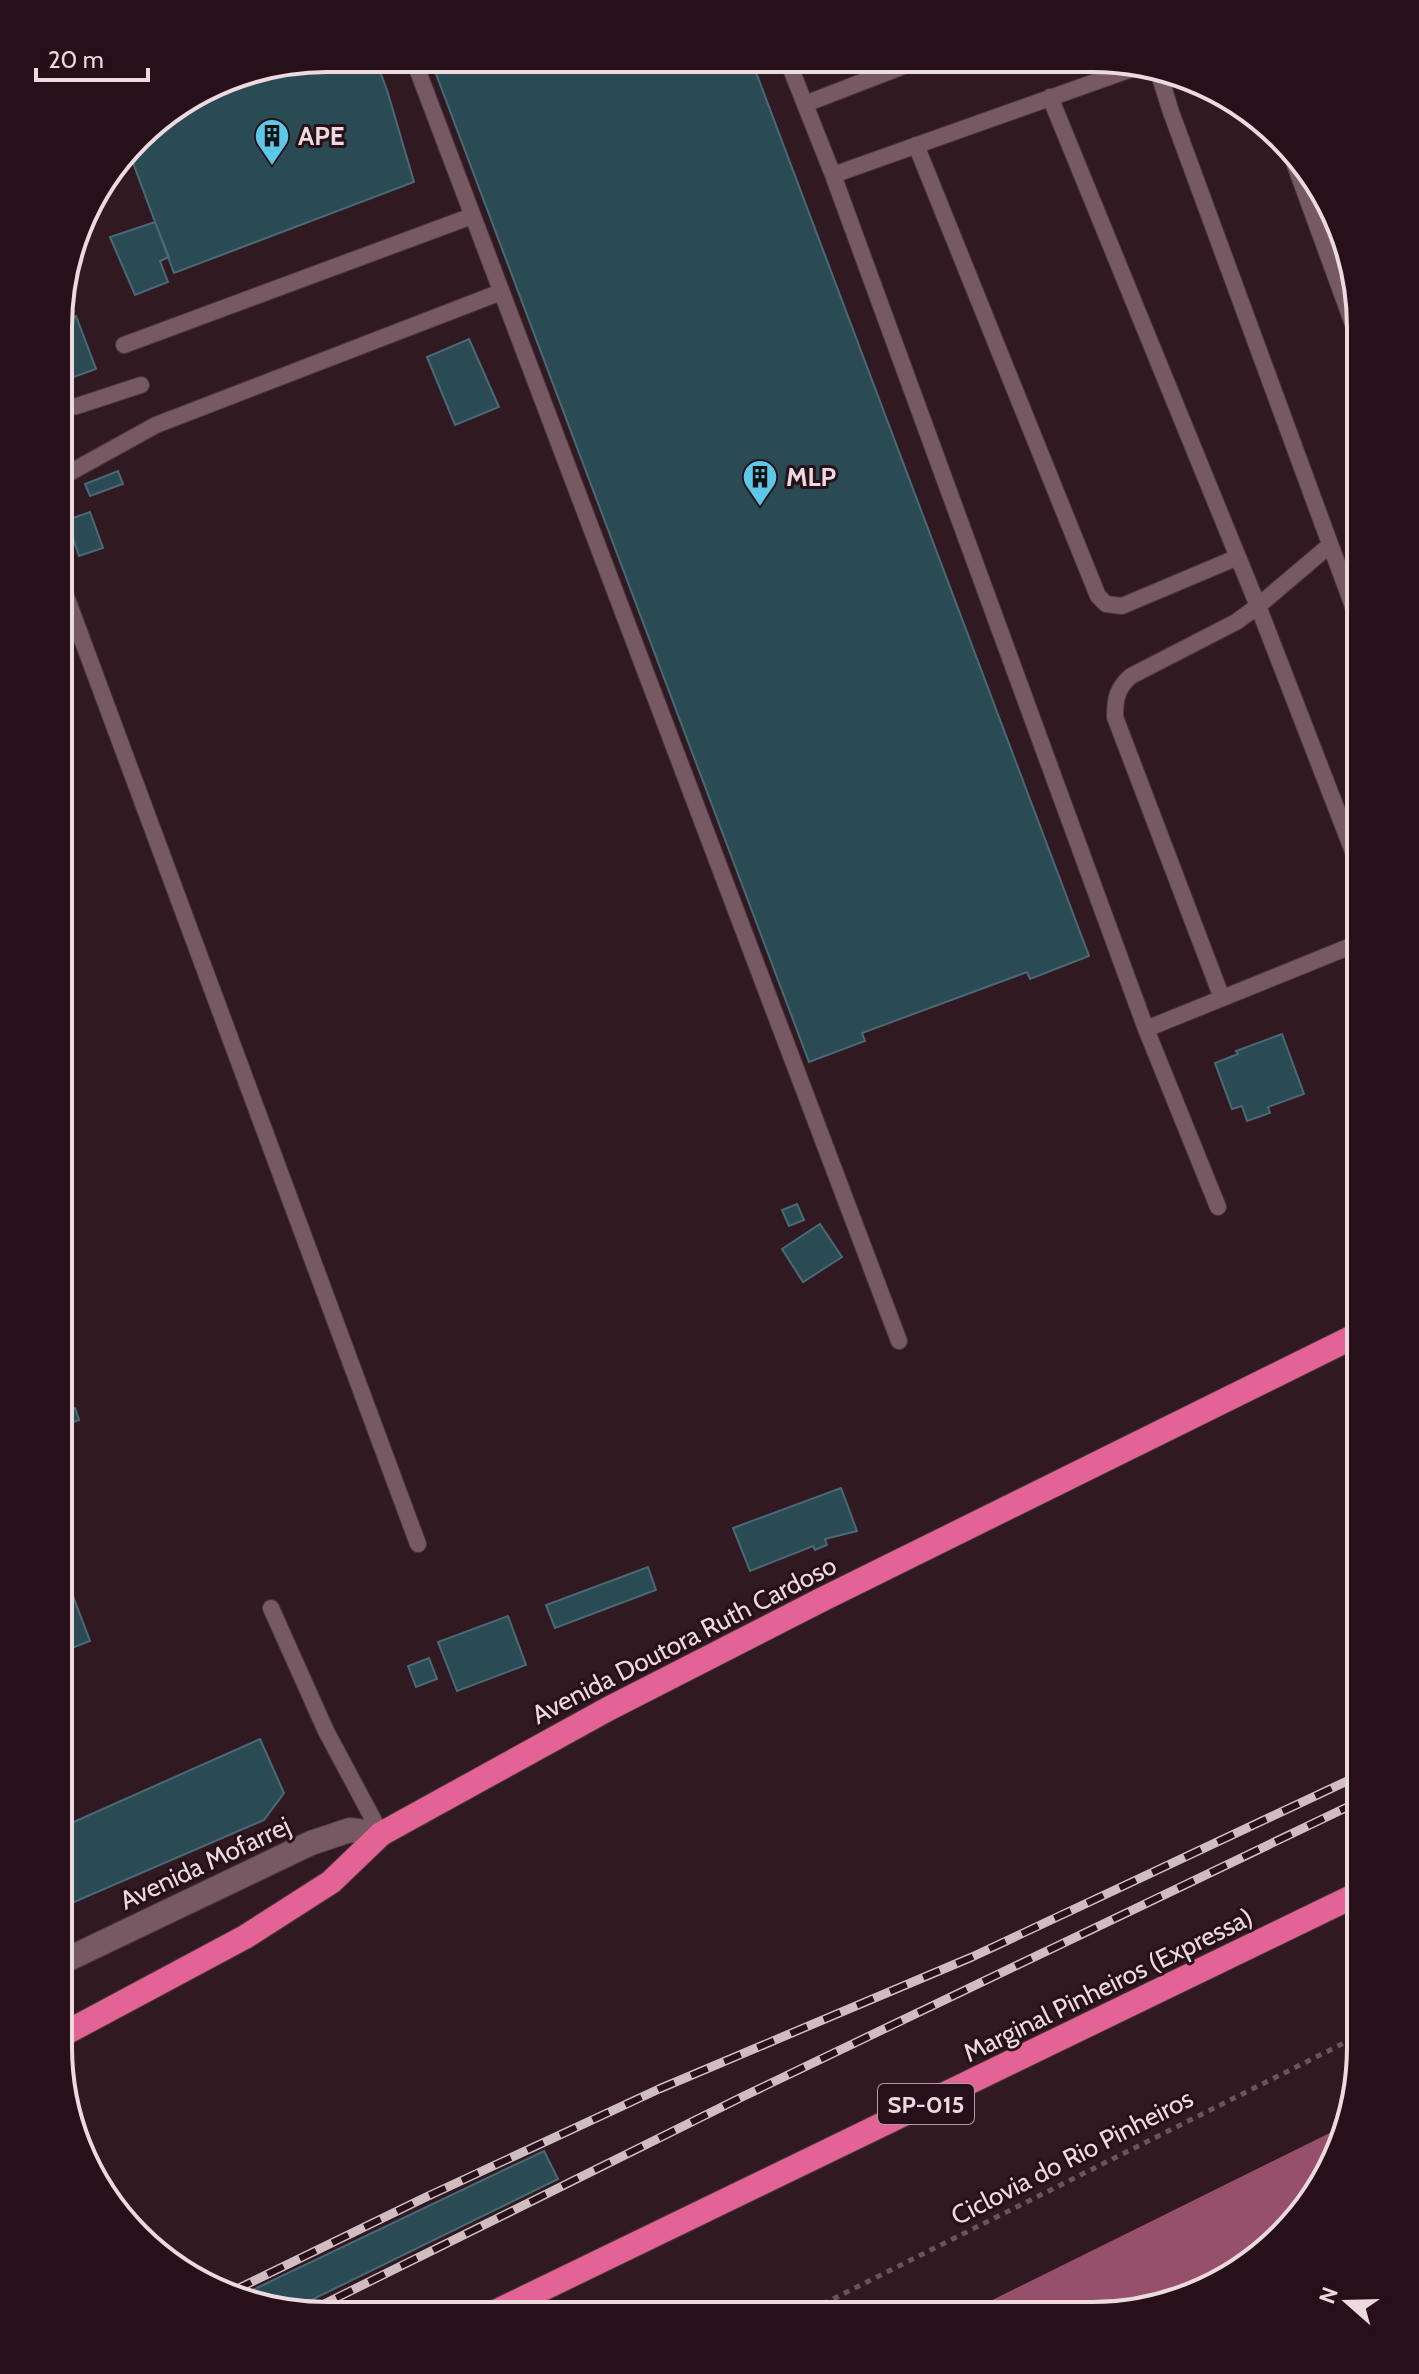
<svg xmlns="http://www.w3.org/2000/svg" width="1419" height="2374" font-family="Cabin,sans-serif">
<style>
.water{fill:#97506b}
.building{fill:#2a4a54;stroke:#496a75;stroke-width:2}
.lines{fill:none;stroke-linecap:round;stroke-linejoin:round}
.lane-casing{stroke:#4b373e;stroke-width:18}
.street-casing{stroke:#4b373e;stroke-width:26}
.highway-casing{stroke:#4b373e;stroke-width:26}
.path{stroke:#6a545b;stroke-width:5;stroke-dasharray:6 6;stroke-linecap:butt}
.lane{stroke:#765963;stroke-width:16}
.street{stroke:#765963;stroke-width:24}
.highway{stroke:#e46397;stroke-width:24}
.rail-casing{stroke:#d0bdc2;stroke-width:9}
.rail{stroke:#271019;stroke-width:6;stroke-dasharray:18;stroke-linecap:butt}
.labels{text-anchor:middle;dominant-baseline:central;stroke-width:6;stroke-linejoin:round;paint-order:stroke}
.shield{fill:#271019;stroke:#b19da4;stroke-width:2}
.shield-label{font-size:24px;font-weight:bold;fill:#ecdadf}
.poi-label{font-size:26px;font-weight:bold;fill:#ecdadf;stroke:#271019;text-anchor:start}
.street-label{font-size:26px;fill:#ecdadf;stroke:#271019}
.rim{fill:none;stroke:#ecdadf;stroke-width:4}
</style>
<rect width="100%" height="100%" fill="#311922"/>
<path class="water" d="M1346,2125l-5,25 -35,60 -111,86 -103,20h-132z"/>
<path class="building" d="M327,58h48l12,32 27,92 -240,91 -45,-121 20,-27 75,-47z
M430,58l321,1 338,897 -59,23 -3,-7 -165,61 3,8 -56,21z
M155,222l14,35 -9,4 8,21 -33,13 -25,-58z
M61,290l10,28 -11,5v-31z
M76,316l20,53 -25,9 -2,-5 -9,3v-53z
M469,339l30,68 -44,18 -28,-68z
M118,471l5,13 -33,12 -5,-12z
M90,512l13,36 -24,8 -12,-36z
M59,951l11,27 -11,3z
M1282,1034l22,60 -36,13 2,6 -23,8 -5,-15 -10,3 -17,-46 23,-9 -2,-3z
M797,1204l7,16 -15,6 -7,-16z
M820,1224l22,33 -39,25 -21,-33z
M75,1408l4,12 -20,8v-14z
M841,1488l16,43 -32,8 2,6 -12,5 -2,-4 -63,25 -17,-43z
M59,1559l31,82 -31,12z
M648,1567l8,23 -101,38 -9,-23z
M508,1616l18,49 -69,26 -19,-49z
M429,1658l8,21 -21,8 -8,-21z
M260,1739l24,54 -20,27 -206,89v-80z
M544,2151l14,28 -271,133 -43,-18z"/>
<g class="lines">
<defs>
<path id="lane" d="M413,58l486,1283
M787,59l46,116 313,854 72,178
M1159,74l12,38 190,516
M1050,97l208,509 103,266
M805,104l114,-44
M916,145l182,451 8,8 16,2 116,-49
M1295,165l66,181
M833,175l307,-109
M124,345l348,-129
M60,408l17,-2 64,-21
M60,478l96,-53 345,-133
M60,580l358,964
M1222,998l-107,-281c0,-18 2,-29 16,-41l105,-54 22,-16 72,-61
M1146,1029l215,-87
M271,1608l55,123 55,103"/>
<path id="street" d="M58,1964l253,-121 39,-13 31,4"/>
<path id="highway" d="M58,2037l187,-100 86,-55 50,-48 227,-125 215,-110 538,-266
M491,2314l869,-421"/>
</defs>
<use href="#lane" class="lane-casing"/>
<use href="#street" class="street-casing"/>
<use href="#highway" class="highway-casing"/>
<path class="path" d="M801,2315l559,-280"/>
<use href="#lane" class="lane"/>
<use href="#street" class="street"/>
<use href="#highway" class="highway"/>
<defs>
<path id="rail" d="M235,2290l189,-92 235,-109 313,-132 388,-182
M304,2314l440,-218 616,-295"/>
</defs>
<use href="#rail" class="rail-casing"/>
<use href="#rail" class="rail"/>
</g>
<defs>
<symbol id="building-pin" viewBox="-11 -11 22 30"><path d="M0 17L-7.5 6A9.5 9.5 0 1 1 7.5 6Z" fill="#5cc7e7" stroke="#271019"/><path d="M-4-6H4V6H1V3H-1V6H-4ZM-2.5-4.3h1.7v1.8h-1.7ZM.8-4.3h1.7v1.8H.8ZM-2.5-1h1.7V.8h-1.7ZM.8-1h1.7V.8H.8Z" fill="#111"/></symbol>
</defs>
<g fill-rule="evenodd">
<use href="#building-pin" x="252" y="116" width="40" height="54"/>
<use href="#building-pin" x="740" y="457" width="40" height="54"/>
</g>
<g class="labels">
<rect class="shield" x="878" y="2084" width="96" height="40" rx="6"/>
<g class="shield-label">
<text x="926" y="2104">SP-015</text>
</g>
<g class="poi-label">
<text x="298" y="136">APE</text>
<text x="786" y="477">MLP</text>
</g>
<g class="street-label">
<text transform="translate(684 1640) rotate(-27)">Avenida Doutora Ruth Cardoso</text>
<text transform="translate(205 1863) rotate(-25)">Avenida Mofarrej</text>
<text transform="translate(1108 1985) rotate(-26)">Marginal Pinheiros (Expressa)</text>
<text transform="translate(1072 2157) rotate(-27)">Ciclovia do Rio Pinheiros</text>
</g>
</g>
<path d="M0 0H1419V2374H0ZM327 72H1092A255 255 0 0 1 1347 327V2047A255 255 0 0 1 1092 2302H327A255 255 0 0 1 72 2047V327A255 255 0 0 1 327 72Z" fill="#271019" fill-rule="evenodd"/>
<path class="rim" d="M327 72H1092A255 255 0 0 1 1347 327V2047A255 255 0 0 1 1092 2302H327A255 255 0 0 1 72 2047V327A255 255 0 0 1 327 72Z"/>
<g transform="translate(1347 2302) rotate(290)" stroke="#271019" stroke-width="6" paint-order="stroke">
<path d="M0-6L14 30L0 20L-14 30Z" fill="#ecdadf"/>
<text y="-12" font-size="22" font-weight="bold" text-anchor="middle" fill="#ecdadf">N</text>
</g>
<path d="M36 68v12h112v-12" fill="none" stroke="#ecdadf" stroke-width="4"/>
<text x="48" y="68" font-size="24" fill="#ecdadf" stroke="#271019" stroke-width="6" paint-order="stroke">20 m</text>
</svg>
